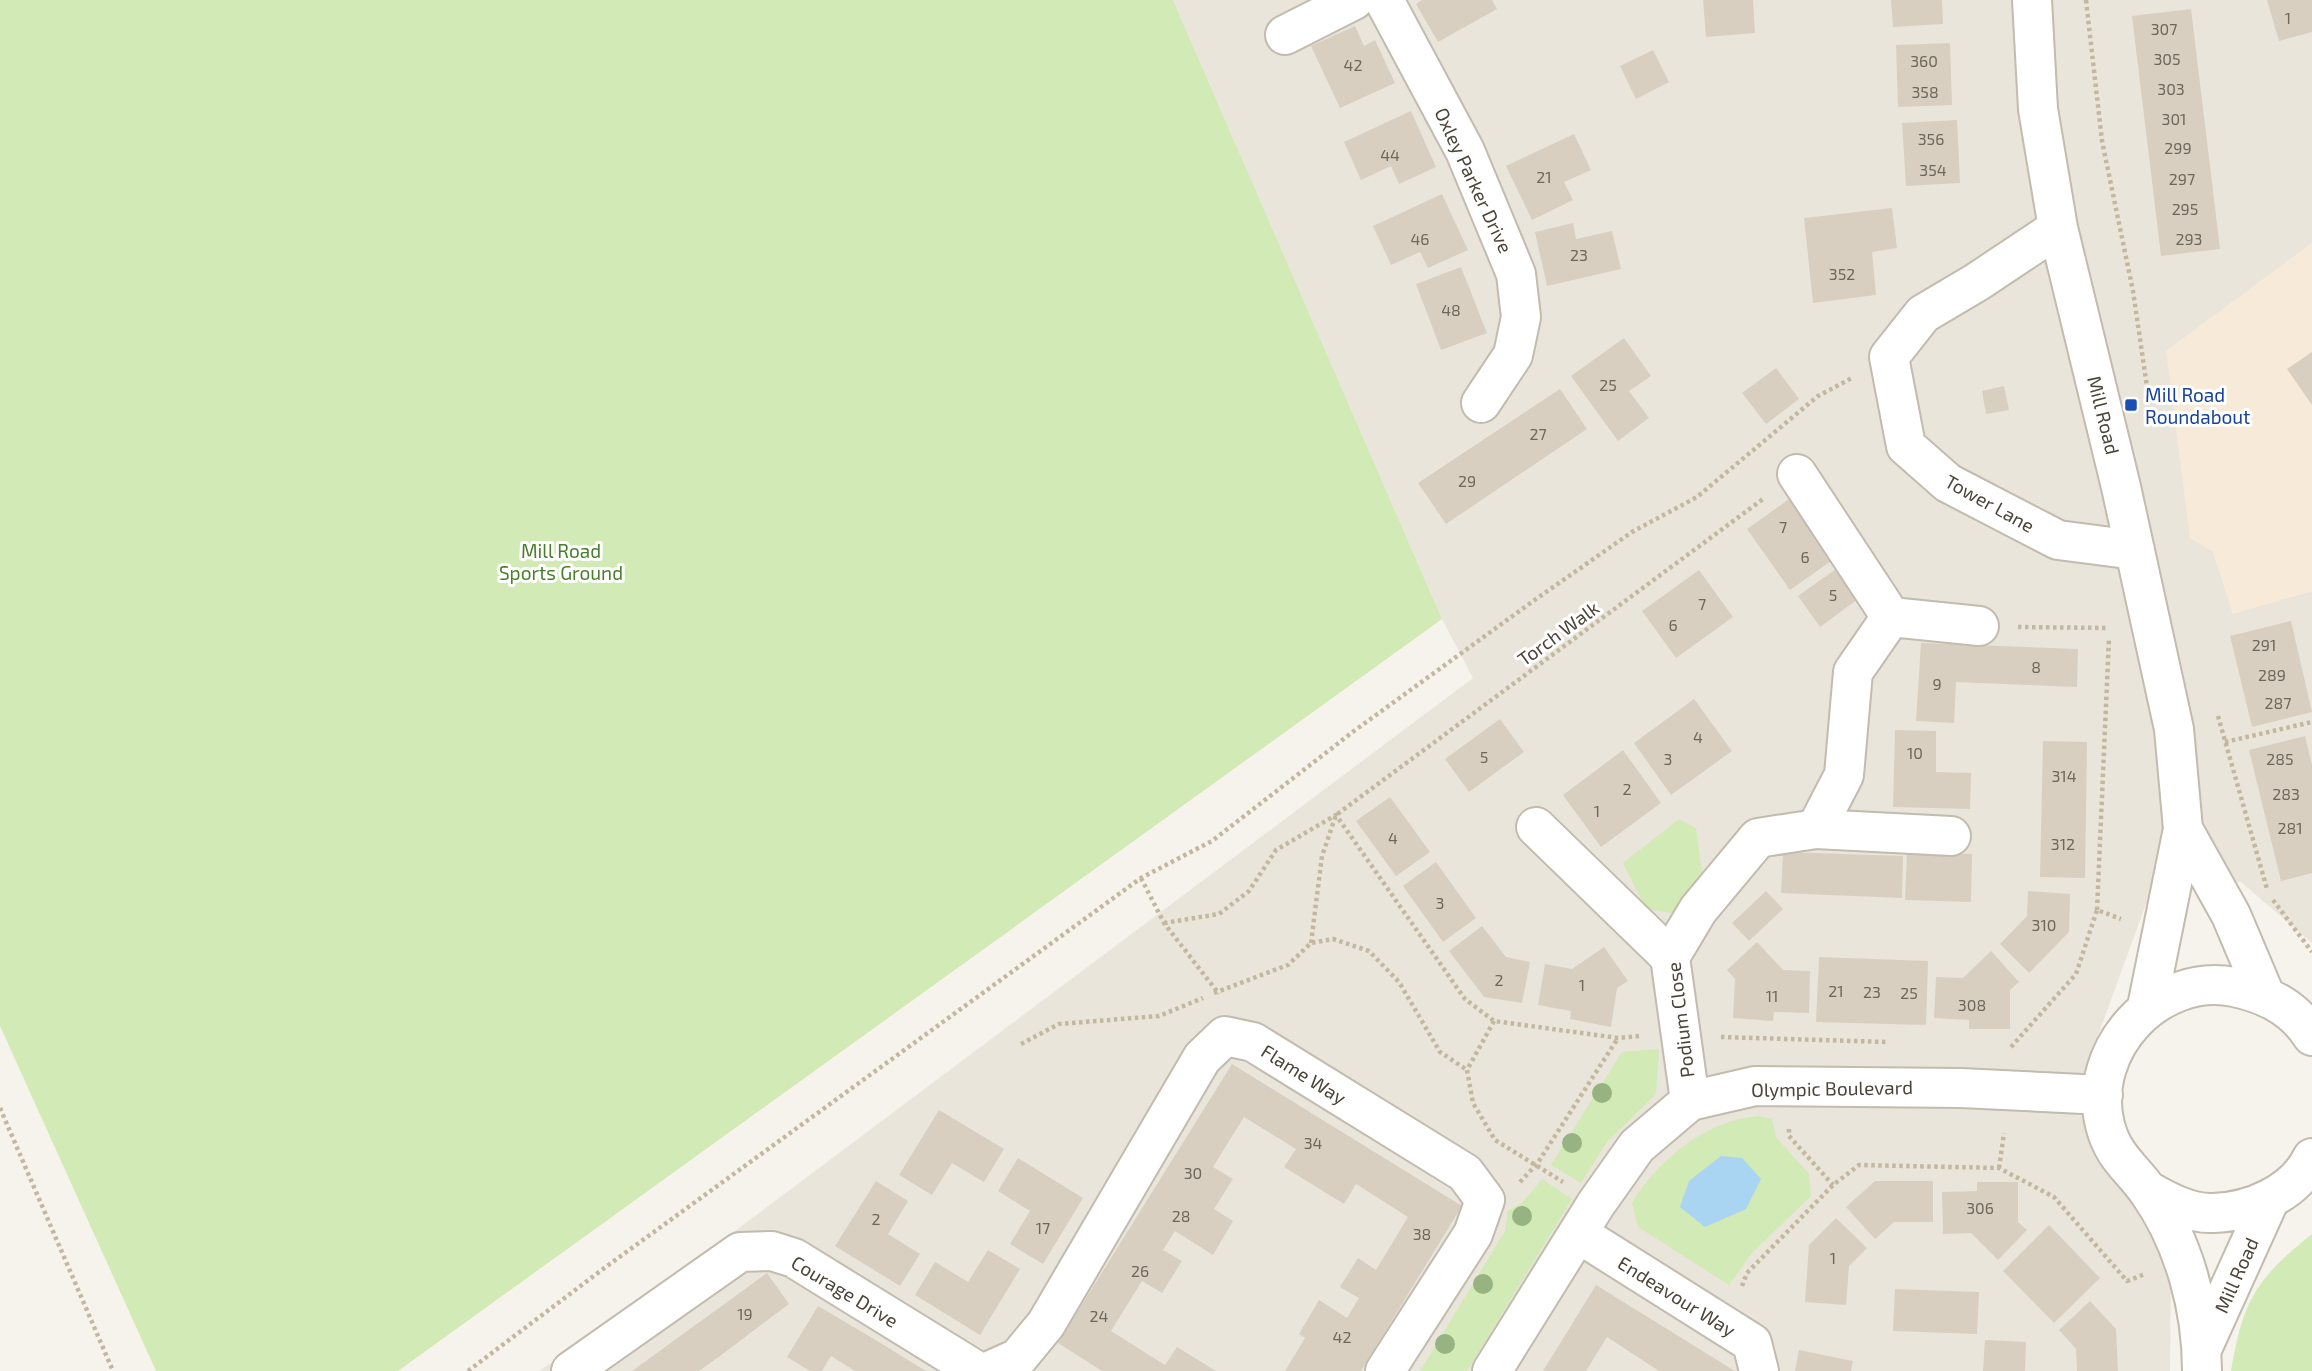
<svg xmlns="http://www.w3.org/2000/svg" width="2312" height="1371" font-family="'Exo 2',sans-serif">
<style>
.residential{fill:#eae5da}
.commercial{fill:#f7ead8}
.green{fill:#d2eab5}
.water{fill:#a9d4f2}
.building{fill:#d8cfc1}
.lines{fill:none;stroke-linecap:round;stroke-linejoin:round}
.minor-casing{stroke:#c2bbae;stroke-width:42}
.path{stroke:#c4b79f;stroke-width:4.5;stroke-dasharray:3.5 3.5;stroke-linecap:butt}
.minor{stroke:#fff;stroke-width:38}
.tree{fill:#97b381}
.transit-dot{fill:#1a4fb4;stroke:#fff;stroke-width:2.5}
.labels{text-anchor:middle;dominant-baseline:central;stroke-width:6;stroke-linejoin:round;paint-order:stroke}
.number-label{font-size:16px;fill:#6e675b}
.street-label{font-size:19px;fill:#4b4439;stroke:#fff}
.transit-label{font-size:19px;fill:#164399;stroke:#fff;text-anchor:start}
.park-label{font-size:19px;fill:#4a7f2a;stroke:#fff}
</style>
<rect width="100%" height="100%" fill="#f6f3ec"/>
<path class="residential" d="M1173,0h1139v243l-146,109 47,200 20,61 79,-22v352l-71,-61 -86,-3 -76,209 92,188 -1,95h-1631l72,-47 862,-646 -31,-59z"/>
<path class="commercial" d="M2312,243v348l-79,23 -20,-62 -23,-14 -24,-187z"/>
<path class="green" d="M0,0h1173l269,619 -1044,752h-242l-156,-345z
M1679,819l17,9 6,46 -30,39 -26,-4 -23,-46z
M1659,1049l-3,45 -49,48 -26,41 -30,-18 71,-113z
M1759,1116l13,3 4,18 33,37 2,22 -59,57 -23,32 -91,-58 -6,-24c26,-44 75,-83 127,-87z
M1542,1179l30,20 -105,172h-47l85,-140 3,-21 13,-6z
M2312,1234v137h-81c12,-71 25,-92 81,-137z"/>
<path class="water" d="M1721,1156l21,2 19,21 -15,30 -41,18 -25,-20 9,-26z"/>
<path class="building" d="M1422,0h70l5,9 -59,33 -22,-38z
M1703,0h50l2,33 -49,4z
M1891,0h51l1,24 -50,3z
M2267,0h45v32l-33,9z
M2191,9l29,240 -59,7 -29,-240z
M1355,26l9,20 11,-6 20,43 -55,25 -29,-62z
M1950,43l2,62 -54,2 -2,-62z
M1653,50l16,32 -33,17 -16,-33z
M1411,111l25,56 -37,17 -8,-18 -30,14 -17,-38z
M1957,120l3,63 -54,3 -4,-63z
M1574,134l17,36 -27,12 9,18 -41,20 -26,-54z
M1442,194l26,56 -40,18 -8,-16 -29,13 -18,-39z
M1892,208l5,40 -25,4 4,43 -63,8 -9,-85z
M1573,223l3,16 36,-8 9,38 -74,17 -12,-54z
M1461,267l26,66 -46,17 -25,-66z
M1624,338l27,38 -22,15 20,27 -31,23 -47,-65z
M2312,352v53l-25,-36z
M1776,368l23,31 -33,25 -24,-31z
M2004,386l5,24 -23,4 -4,-23z
M1560,389l27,40 -141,95 -28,-41z
M1798,493l43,61 -51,36 -43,-61z
M1847,561l22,30 -49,36 -22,-31z
M1699,570l34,47 -57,41 -34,-47z
M2291,621l21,91 -60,15 -22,-91z
M1921,643l157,6 -1,38 -121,-5 -2,41 -38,-2z
M1694,699l38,52 -61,44 -37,-52z
M1500,719l24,33 -55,40 -24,-33z
M1895,730l41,1v41l35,1 -1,36 -77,-2z
M2305,736l7,29v108l-31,8 -32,-131z
M2043,741l44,1 -2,136 -45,-1z
M1623,750l38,53 -60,44 -38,-52z
M1390,797l40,55 -34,24 -40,-55z
M1783,852l120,4 -1,42 -121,-5z
M1907,852l65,2 -1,48 -66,-2z
M1436,862l40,56 -33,24 -40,-56z
M1766,891l17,18 -34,32 -17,-18z
M2028,891l42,3 -1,38 -40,41 -29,-29 27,-28z
M1482,926l24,31 24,5 -8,41 -38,-6 -35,-46z
M1757,942l26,28 27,1 -1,42 -35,-1 -1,9 -40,-3 2,-39 -8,-9z
M1604,947l24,34 -11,7 -6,39 -41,-8 1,-8 -33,-6 7,-41 27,5z
M1991,951l28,31 -9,8v39h-41v-9l-35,-2 2,-41 27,1z
M1819,957l109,4 -2,64 -110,-3z
M1232,1064l230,142 -101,165h-76l20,-33 -6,-4 20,-34 28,18 12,-20 -19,-11 18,-29 18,12 32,-53 -52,-33 -12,20 -60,-37 12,-18 -52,-32 -31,50 20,12 -19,30 19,12 -20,34 -38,-24 -12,19 19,11 -20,32 -20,-12 -31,50 54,34 12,-18 39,24h-114l-44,-28z
M939,1110l65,39 -20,33 -32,-19 -20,32 -33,-20z
M1018,1158l65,40 -40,66 -33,-20 20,-33 -32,-20z
M876,1181l32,20 -20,33 32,20 -20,32 -65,-40z
M1875,1181h58v41h-39l-19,17 -29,-32z
M1977,1182h41v40l9,8 -29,30 -27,-27 -28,1 -1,-42 35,-1z
M1836,1218l31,30 -18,18 -3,39 -41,-3 4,-57z
M2049,1225l51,53 -46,45 -51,-52z
M988,1250l32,19 -40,66 -65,-40 20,-33 33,20z
M767,1273l22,31 -65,49 -25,18h-67z
M1596,1285l63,39 76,47h-76l-52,-34 -21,34h-43z
M1895,1289l84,3 -2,42 -84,-3z
M2090,1301l26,28 2,42h-41l-1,-22 -17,-19z
M818,1306l51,30 57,35h-71l-24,-15 -9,15h-12l-23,-14z
M1985,1340l41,2 -1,29h-42z
M1799,1350l54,11 -2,10h-56z"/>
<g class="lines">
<defs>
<path id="minor" d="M1384,0l81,151 51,123 5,43 -8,38 -32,48
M2032,0l6,109 20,119 63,259 53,242 9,100 -36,178
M1285,35l69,-35
M2058,228l-81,54 -54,32 -34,43 17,89 42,37 110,57 77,10
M1797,474l94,143 88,9
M1536,827l134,130
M1816,829l135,7
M2183,829l48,86 33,78
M1690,1101l-20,-144 28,-47 60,-72 58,-9 28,-54 9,-103 38,-55
M2147,1190c19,11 43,24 66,23 38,-1 82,-20 99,-55
M1579,1234l173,109 7,28
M2202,1349l67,-148
M571,1371l169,-119 32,-1 22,7 183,113
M989,1371l29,-13 28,-34 156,-266 23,-22 28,6 212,131 20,27 -12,34 -88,137
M1492,1371l104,-167 41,-58 53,-45 65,-15 206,2 142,7
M2202,1371c0,-63 -18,-129 -54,-180 -17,-24 -35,-34 -43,-66 -19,-76 53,-153 129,-138 32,7 60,20 78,49"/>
</defs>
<use href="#minor" class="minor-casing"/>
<path class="path" d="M2086,0l16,141 31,150 20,137
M2018,627l90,1
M2218,716l49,173
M2225,742l87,-20
M1141,878l23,45 55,71
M2273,900l39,52
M2097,910l12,-272
M1164,923l55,-9 30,-23 27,-41 60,-35 129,184 29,22 124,17 21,-2
M1311,943l11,-87 14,-41 427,-316
M1214,993l74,-28 23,-22 22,-4 36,12 30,31 41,70 27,18
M1494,1021l-27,49 6,33 22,37 68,42
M1721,1037l166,5
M1021,1044l38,-20 100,-8 44,-18
M2011,1047l65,-73 21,-64 24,9
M0,1108l113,263
M1789,1129v7l44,49
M1999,1168l5,-35
M1520,1182l17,-18 81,-126
M1742,1286l5,-13 86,-88 26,-20 140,3 55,29 73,84 18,-7
M468,1371l135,-102 538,-391 71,-37 142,-110 182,-132 96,-67 65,-35 121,-101 34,-18"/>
<use href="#minor" class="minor"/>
</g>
<g class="tree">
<circle cx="1602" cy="1093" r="10"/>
<circle cx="1572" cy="1143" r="10"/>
<circle cx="1522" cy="1216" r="10"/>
<circle cx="1483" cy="1284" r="10"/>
<circle cx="1445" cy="1344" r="10"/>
</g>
<rect class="transit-dot" x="2124" y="398" width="14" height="14" rx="3.5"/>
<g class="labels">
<g class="number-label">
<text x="2288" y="17">1</text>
<text x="2164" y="28">307</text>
<text x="2167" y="58">305</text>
<text x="1924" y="60">360</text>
<text x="1353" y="64">42</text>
<text x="2171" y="88">303</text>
<text x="1925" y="91">358</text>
<text x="2174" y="118">301</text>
<text x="1931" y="138">356</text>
<text x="2178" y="147">299</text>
<text x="1390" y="154">44</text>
<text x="1933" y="169">354</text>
<text x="1544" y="176">21</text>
<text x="2182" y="178">297</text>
<text x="2185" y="208">295</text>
<text x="1420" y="238">46</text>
<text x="2189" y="238">293</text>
<text x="1579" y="254">23</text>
<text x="1842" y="273">352</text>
<text x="1451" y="309">48</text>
<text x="1608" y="384">25</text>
<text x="1538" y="433">27</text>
<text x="1467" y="480">29</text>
<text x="1783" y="526">7</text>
<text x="1805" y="556">6</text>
<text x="1833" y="594">5</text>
<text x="1702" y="603">7</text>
<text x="1673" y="624">6</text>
<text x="2264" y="644">291</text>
<text x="2036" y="666">8</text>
<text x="2272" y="674">289</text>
<text x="1937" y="683">9</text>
<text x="2278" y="702">287</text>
<text x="1698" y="736">4</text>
<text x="1915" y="752">10</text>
<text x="1484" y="756">5</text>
<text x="1668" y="758">3</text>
<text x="2280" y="758">285</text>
<text x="2064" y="775">314</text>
<text x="1627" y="788">2</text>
<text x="2286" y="793">283</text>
<text x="1597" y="810">1</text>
<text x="2290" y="827">281</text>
<text x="1393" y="837">4</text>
<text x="2063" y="843">312</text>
<text x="1440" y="902">3</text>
<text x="2044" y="924">310</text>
<text x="1499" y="979">2</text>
<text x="1582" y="984">1</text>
<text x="1836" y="990">21</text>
<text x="1872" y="991">23</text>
<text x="1909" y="992">25</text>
<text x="1772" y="995">11</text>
<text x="1972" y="1004">308</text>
<text x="1313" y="1142">34</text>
<text x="1193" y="1172">30</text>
<text x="1980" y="1207">306</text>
<text x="1181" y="1215">28</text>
<text x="876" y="1218">2</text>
<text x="1043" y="1227">17</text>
<text x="1422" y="1233">38</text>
<text x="1833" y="1257">1</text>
<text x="1140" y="1270">26</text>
<text x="745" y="1313">19</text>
<text x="1099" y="1315">24</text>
<text x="1342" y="1336">42</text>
</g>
<g class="street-label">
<text transform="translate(1474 180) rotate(65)">Oxley Parker Drive</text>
<text transform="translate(2104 415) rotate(76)">Mill Road</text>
<text transform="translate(1990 503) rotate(29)">Tower Lane</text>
<text transform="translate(1558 633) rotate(-36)">Torch Walk</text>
<text transform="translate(1680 1020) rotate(-97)">Podium Close</text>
<text transform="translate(1304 1074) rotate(32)">Flame Way</text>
<text transform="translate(1832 1088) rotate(-1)">Olympic Boulevard</text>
<text transform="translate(2236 1275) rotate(-66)">Mill Road</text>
<text transform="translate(845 1291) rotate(31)">Courage Drive</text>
<text transform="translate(1677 1296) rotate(32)">Endeavour Way</text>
</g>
<g class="transit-label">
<text x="2145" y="394">Mill Road<tspan x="2145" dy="22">Roundabout</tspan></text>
</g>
<g class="park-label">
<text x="561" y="550">Mill Road<tspan x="561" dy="22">Sports Ground</tspan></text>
</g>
</g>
</svg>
